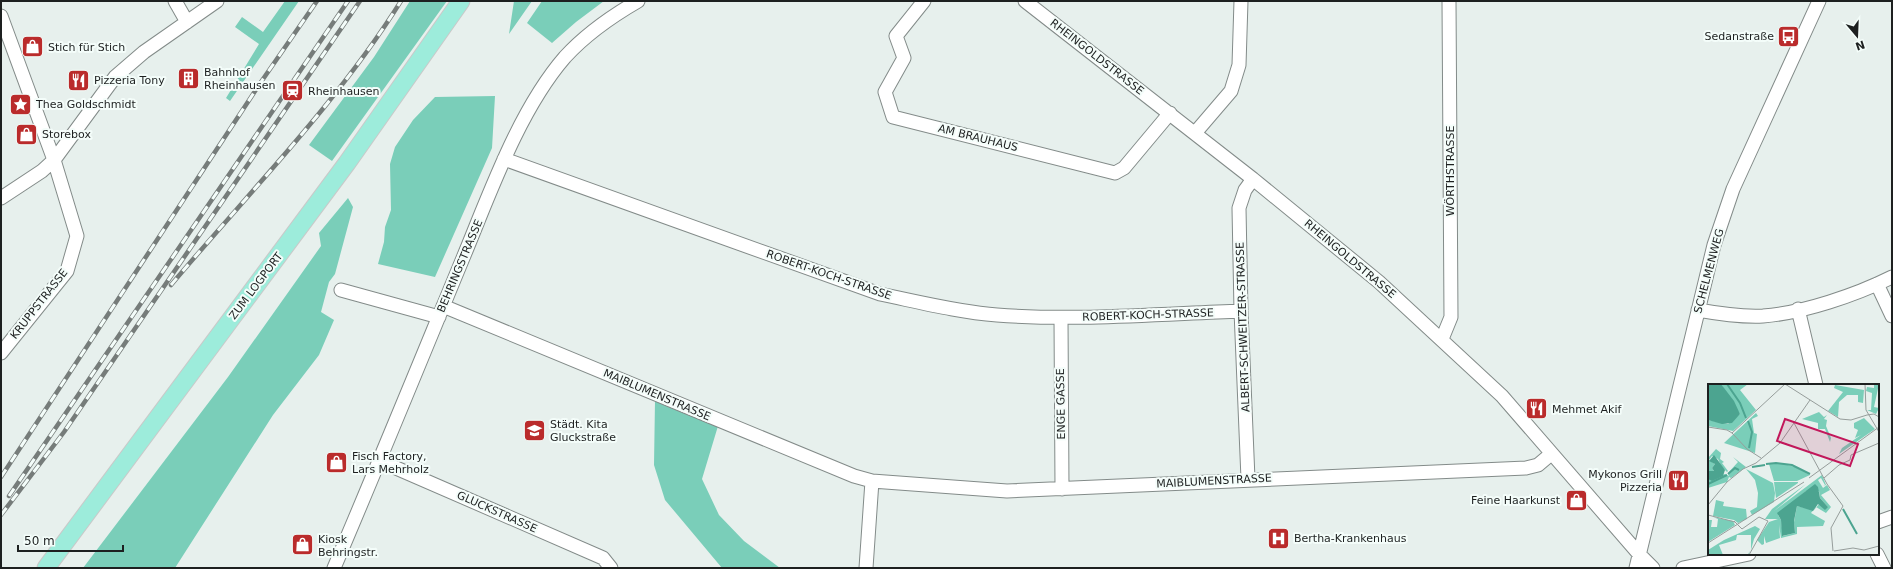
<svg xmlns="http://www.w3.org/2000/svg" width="1893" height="569" font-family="'DejaVu Sans',sans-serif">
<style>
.green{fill:#7aceb9}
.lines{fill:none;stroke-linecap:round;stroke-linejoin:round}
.minor-casing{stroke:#838b89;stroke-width:15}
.major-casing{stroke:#c9c9c9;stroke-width:19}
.minor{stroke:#fff;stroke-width:13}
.major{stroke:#9decdb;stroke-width:17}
.rail-casing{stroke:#767c7a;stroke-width:4.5}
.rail{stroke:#f4fdfa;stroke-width:3;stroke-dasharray:9;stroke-linecap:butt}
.labels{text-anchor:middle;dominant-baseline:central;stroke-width:4;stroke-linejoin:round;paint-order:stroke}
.poi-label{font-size:11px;fill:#1d2020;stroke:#f4fdfa;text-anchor:start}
.street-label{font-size:11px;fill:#1d2020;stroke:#f4fdfa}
.inset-river{fill:none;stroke:#4ca490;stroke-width:2}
.inset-road{fill:none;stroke:#969d9b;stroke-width:1}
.view{fill:#c2185b;fill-opacity:0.15;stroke:#c2185b;stroke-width:2}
.inset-edge{fill:none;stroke:#1d2020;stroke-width:2}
</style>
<rect width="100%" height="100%" fill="#e7f0ed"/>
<path class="green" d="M285,1h14l-69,100 -4,-3 33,-54 -24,-17 7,-10 21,15z
M410,1h37l-115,160 -23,-16 65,-88z
M514,1h18l-23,33z
M542,1h62l-28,21 -24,21 -25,-20z
M495,96l-3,52 -57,129 -57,-13 6,-22 1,-15 6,-17 -1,-46 5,-17 18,-27 22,-23z
M348,198l5,9 -18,67 -6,8 -8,30 13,8 -15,35 -46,60 -98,153h-92l145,-191 93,-131 -2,-13z
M655,401l63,25 -16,53 17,36 25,26 36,27h-58l-57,-68 -11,-35z"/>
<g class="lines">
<defs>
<path id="minor" d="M175,1l12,21
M924,1l-28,35 8,22 -19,34 8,25 222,56 9,-5 46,-55
M1025,1l228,178 126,103 123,114 137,158 14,14
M1,16l53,144 23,76 -10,35 -66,82
M1195,133l36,-42 8,-26 2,-64
M504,159l376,135c39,8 78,18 117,21 81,6 163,-1 244,-4
M1,198l41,-27 12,-11 61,-83 29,-25 73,-51
M1877,284l15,32
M341,290l98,27
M443,306l411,170 18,5 135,10 519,-23 12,-3 13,-11
M1798,309l18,76
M1698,310c22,4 43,7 65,6 40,-3 93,-21 129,-39
M1061,318l1,171
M1442,339l9,-22 -2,-316
M380,461l223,97 8,10
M1248,479l-7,-168 -2,-103 6,-18 8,-11
M1878,522l14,-5
M1877,554l7,14
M334,568c44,-103 86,-206 129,-310 27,-65 56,-148 102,-201 21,-23 47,-41 73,-56
M866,568l6,-87
M1636,568l78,-323 19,-56 86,-188
M1683,568l66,-14"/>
<path id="major" d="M46,568l301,-405 114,-162"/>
</defs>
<use href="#minor" class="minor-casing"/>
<use href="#major" class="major-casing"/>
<use href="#minor" class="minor"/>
<use href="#major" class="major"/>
<defs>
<path id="rail" d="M171,285c78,-93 165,-180 230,-284
M1,477l260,-395 56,-81
M9,496l339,-495
M1,515l63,-83 296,-431"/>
</defs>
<use href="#rail" class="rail-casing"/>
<use href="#rail" class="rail"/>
</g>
<defs>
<symbol id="bus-square" viewBox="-11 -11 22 22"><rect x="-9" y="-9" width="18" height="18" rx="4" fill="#ba2b2b" stroke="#f4fdfa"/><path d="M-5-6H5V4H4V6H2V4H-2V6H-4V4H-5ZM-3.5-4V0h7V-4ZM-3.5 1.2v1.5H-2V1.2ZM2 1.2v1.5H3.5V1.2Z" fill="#fff"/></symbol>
<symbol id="shop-square" viewBox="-11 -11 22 22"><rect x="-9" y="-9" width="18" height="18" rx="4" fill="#ba2b2b" stroke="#f4fdfa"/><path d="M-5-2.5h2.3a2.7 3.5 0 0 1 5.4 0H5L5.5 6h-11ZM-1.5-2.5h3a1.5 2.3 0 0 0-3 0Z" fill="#fff"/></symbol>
<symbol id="building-square" viewBox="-11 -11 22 22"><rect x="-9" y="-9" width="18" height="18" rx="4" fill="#ba2b2b" stroke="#f4fdfa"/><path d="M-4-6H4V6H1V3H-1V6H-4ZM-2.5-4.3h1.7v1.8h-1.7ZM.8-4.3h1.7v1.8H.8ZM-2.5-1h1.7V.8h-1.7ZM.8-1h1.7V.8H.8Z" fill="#fff"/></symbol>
<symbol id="restaurant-square" viewBox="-11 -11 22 22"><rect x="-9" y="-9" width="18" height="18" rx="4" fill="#ba2b2b" stroke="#f4fdfa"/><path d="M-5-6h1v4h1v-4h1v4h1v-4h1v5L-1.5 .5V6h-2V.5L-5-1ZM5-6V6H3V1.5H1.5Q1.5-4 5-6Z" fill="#fff"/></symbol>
<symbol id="station-square" viewBox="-11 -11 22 22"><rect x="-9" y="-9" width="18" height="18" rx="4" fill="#ba2b2b" stroke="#f4fdfa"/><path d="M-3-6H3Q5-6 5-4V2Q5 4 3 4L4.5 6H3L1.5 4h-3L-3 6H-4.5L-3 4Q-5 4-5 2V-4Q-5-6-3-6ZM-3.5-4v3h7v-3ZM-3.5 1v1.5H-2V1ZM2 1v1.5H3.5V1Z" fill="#fff"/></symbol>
<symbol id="sight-square" viewBox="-11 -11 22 22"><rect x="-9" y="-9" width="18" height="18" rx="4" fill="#ba2b2b" stroke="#f4fdfa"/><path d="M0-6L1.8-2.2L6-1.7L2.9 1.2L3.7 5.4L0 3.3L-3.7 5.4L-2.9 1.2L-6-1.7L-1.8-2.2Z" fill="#fff"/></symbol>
<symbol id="school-square" viewBox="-11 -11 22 22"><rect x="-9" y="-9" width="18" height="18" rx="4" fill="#ba2b2b" stroke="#f4fdfa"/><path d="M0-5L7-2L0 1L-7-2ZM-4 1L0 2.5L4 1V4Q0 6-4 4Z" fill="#fff"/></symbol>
<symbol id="hospital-square" viewBox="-11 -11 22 22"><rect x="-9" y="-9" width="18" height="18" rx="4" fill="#ba2b2b" stroke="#f4fdfa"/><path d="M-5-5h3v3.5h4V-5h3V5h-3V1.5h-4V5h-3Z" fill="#fff"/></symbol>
</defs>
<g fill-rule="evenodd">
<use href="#bus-square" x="1776" y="24" width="25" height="25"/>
<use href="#shop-square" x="20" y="34" width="25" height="25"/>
<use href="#building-square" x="176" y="66" width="25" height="25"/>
<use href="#restaurant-square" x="66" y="68" width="25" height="25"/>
<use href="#station-square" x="280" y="78" width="25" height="25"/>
<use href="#sight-square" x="8" y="92" width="25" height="25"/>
<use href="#shop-square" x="14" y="122" width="25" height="25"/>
<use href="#restaurant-square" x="1524" y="396" width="25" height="25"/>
<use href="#school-square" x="522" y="418" width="25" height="25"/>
<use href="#shop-square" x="324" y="450" width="25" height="25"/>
<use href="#restaurant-square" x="1666" y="468" width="25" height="25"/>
<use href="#shop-square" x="1564" y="488" width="25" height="25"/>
<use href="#hospital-square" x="1266" y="526" width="25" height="25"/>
<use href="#shop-square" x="290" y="532" width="25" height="25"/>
</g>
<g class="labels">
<g class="poi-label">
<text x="1774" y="36" text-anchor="end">Sedanstraße</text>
<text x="48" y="47">Stich für Stich</text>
<text x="204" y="72">Bahnhof<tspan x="204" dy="13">Rheinhausen</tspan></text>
<text x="94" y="80">Pizzeria Tony</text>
<text x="308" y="91">Rheinhausen</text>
<text x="36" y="104">Thea Goldschmidt</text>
<text x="42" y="134">Storebox</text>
<text x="1552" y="409">Mehmet Akif</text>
<text x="550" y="424">Städt. Kita<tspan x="550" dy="13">Gluckstraße</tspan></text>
<text x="352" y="456">Fisch Factory,<tspan x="352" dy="13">Lars Mehrholz</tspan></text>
<text x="1662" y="474" text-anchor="end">Mykonos Grill<tspan x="1662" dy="13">Pizzeria</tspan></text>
<text x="1560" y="500" text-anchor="end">Feine Haarkunst</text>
<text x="1294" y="538">Bertha-Krankenhaus</text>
<text x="318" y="539">Kiosk<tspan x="318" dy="13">Behringstr.</tspan></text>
</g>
<g class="street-label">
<text transform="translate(1097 57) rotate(38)">RHEINGOLDSTRASSE</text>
<text transform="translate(978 138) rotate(14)">AM BRAUHAUS</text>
<text transform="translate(1450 171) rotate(-90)">WÖRTHSTRASSE</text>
<text transform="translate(1350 259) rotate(40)">RHEINGOLDSTRASSE</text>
<text transform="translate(460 266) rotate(-67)">BEHRINGSTRASSE</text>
<text transform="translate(1709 271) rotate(-75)">SCHELMENWEG</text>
<text transform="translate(829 275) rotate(19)">ROBERT-KOCH-STRASSE</text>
<text transform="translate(256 286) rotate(-53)">ZUM LOGPORT</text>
<text transform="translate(39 304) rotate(-52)">KRUPPSTRASSE</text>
<text transform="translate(1148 315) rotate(-2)">ROBERT-KOCH-STRASSE</text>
<text transform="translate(1243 327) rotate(-92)">ALBERT-SCHWEITZER-STRASSE</text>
<text transform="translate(657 395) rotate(23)">MAIBLUMENSTRASSE</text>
<text transform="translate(1061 404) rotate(-91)">ENGE GASSE</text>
<text transform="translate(1214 481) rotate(-3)">MAIBLUMENSTRASSE</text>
<text transform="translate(497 512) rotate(24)">GLUCKSTRASSE</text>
</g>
</g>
<g transform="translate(1708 384)">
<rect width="171" height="171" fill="#e7f0ed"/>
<path d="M13,0h27l-8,6 16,20 -23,21 -25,-5v-6l20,4 12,-10zM166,0h5l-5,23 5,1 -3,6 -9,-4h4l1,-17 -6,-2 1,-4 7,1zM127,1l29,5 -1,13 -5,-1v-7h-11l-8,7 -1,15 -10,-6 15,-19 -9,-4zM111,28l5,5 3,-2 -3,4 3,1 -1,6 5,12 -1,4 -5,-13h-7v-6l-16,-4zM48,29l2,3 -6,3 2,14 3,1 -2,19 -31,-10zM156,34l11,11 -36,25 3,-6 19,-13 -6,3 3,-8 -4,-2v-5zM8,65l5,4 -1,6 4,3 -2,1 6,8 -1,1 -6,-6 -3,-7 -6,-3 -3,4 6,4 -3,4 2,3h-6v-13zM25,73l13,10 -15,11 -2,-1 -2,5 -19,6v-9l17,-5 4,2 -1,-3 10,-11zM72,79l15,4 15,8 -13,6h-23l-5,-17zM38,85l27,14 2,10 -1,9 -22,13 -2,-4 7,-4 1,-14 -3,-13zM114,91l4,10 -3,1 2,-1 -4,-7 -3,2 5,8 4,-3 3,5 -9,5 10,12 -5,6 -10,-6 -5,6 14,8 -2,5 -26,1v7l-16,4 -2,-13 1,13 -14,5 -2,-7v8l-2,1 -5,-5 12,-18 9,-3h-13l7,-10 34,-25 -32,27zM98,107h13l1,7 8,9 -9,-3 -5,6 -17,-4 -3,16 1,11 -12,3 -2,-16 -3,-5zM66,98h24v1l-22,15zM8,116l8,2 -1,4 23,3 1,10 -9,4 -4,-3 -21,-4zM5,133l20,4 2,4 -27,17v-22h4l-1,7h6l1,-8zM47,142l5,3 -6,10 -3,11 -3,5 -5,-1h5l3,-4v-15h-14l-1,5 -17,5 4,10 -15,-1v-4l16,-10z" fill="#7aceb9" fill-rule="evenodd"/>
<path d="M0,0h13l13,17 6,13 -8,9 -10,1 -14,-4zM6,71l11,15 -2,6 -11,5 -4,-2v-8h6l-2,-3 3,-4 -6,-3zM107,100l3,3 2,11 8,9 -3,3 -7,-6 -5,7 -16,-5 -3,15 1,12 -13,3 -1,-16 -4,-7z" fill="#4ca490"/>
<path class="inset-river" d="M19,0l13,19 6,15M40,37l4,11 -3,16M58,80l10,-1 16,2 18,9M44,83l13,-2M20,90l7,-6 4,2M0,100l19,-9M135,125l14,25"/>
<path class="inset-road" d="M77,0l55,35 11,1 16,-5M157,0l1,26 13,22M159,31l7,-1 5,3M86,39l33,61 16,22 -12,22 2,23M0,43l19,3 5,3 53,-49M24,49l15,16 14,9M101,94l70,-51M116,94l15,-13 11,-5 1,-5 28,-12M0,121l19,-23 16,-13 13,-6 24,-20 30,-43M0,131l27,7M26,137l8,8 17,-12 9,4 -19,34M0,159l96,-61M126,167l19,-3 11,2 15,-4"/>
<path class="view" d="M77,35l73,25 -8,22 -73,-25z"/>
<rect width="171" height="171" class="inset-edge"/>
</g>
<rect width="1893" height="569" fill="none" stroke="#1d2020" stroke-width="4"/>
<g transform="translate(1857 36) rotate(161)" stroke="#f4fdfa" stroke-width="3" paint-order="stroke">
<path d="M0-3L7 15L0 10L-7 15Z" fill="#1d2020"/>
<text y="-6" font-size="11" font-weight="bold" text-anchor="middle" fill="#1d2020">N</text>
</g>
<path d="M18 545v6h105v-6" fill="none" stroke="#1d2020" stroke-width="2"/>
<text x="24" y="545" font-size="12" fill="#1d2020" stroke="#f4fdfa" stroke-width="3" paint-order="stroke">50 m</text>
</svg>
